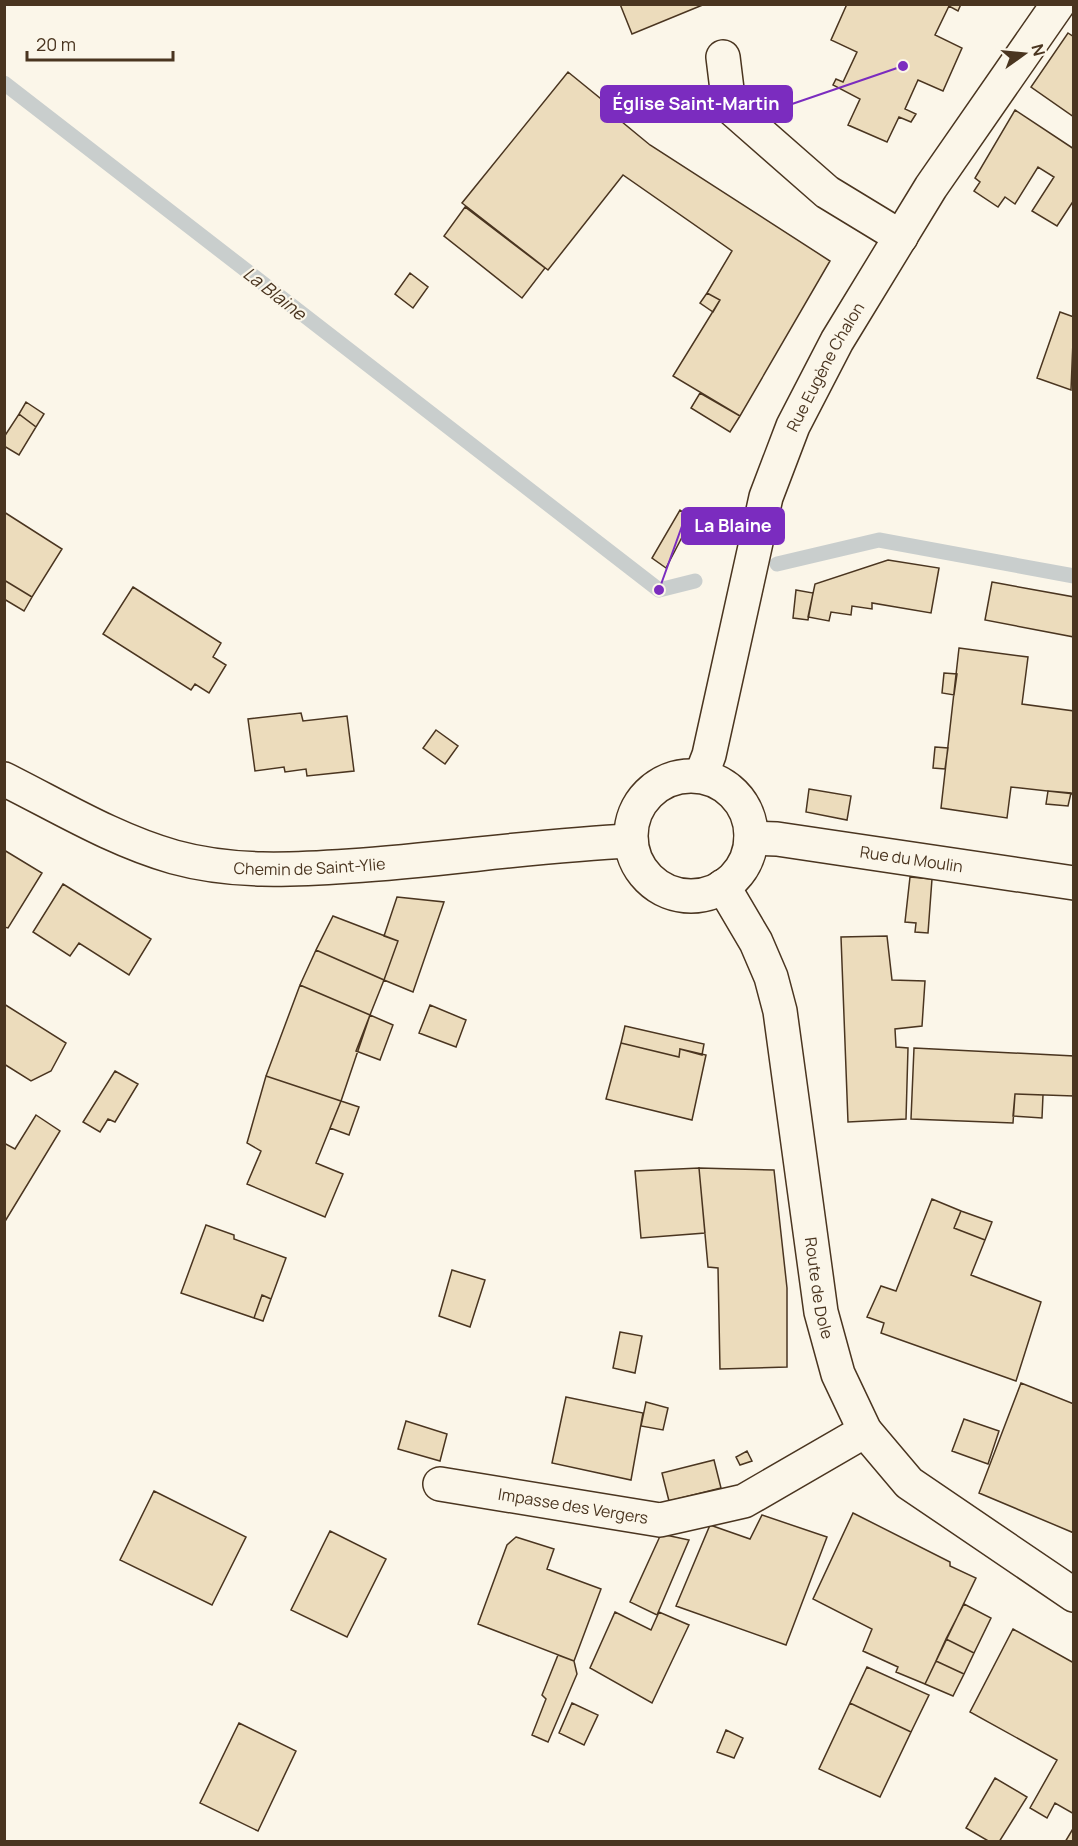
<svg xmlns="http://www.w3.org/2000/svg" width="1078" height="1846" font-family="Manrope,sans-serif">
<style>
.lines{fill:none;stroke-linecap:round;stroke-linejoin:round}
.stream{stroke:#c9cecd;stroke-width:15}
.building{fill:#ecdcbc;stroke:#4a3520;stroke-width:1.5}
.minor-casing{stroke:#4a3520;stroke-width:36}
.major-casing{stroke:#4a3520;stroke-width:36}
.minor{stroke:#fbf6e9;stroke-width:33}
.major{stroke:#fbf6e9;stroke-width:33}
.labels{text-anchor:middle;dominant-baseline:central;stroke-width:4.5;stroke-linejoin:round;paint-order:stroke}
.street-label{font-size:16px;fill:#4a3520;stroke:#fbf6e9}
.water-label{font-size:18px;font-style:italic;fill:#4a3520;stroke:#fbf6e9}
.leader{fill:none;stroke:#7b2cbf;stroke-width:2}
.callout-dot{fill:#7b2cbf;stroke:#fbf6e9;stroke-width:2}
.callout{fill:#7b2cbf;stroke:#7b2cbf;stroke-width:2}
.callout-label{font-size:18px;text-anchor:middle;font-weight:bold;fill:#fff}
</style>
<rect width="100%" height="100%" fill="#fbf6e9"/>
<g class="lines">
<path class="stream" d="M4,83l655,507 36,-9
M777,564l102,-24 195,36"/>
</g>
<path class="building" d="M620,4h85l-73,30z
M847,4h114l-3,7 -9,-5 -14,29 27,13 -19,43 -25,-11 -13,29 11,5 -5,8 -12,-5 -12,25 -39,-17 12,-26 -27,-14 3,-6 7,3 14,-30 -26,-12z
M1068,33l6,4v80l-43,-30z
M568,72l38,31 -2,4 46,38 180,116 -90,155 -67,-40 47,-76 -13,-7 25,-42 -109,-76 -75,95 -86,-67z
M1015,110l59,39v51l-17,26 -25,-15 22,-34 -16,-10 -23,37 -10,-7 -7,10 -24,-16 6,-9 -5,-4z
M465,207l80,61 -23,30 -78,-62z
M410,273l18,14 -15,21 -18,-14z
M707,293l13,7 -7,12 -13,-9z
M1060,312l14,5 -3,73 -34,-12z
M700,393l40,23 -10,16 -39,-24z
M26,402l18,12 -8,13 -17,-13z
M19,414l17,13 -17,28 -15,-9v-9z
M680,510l12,8 -26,50 -14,-10z
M4,512l58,37 -30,48 -28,-17z
M888,560l51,8 -8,45 -59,-10v6l-20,-3 -1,9 -20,-3 -2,9 -21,-4 7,-33z
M4,580l28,17 -8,14 -20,-12z
M992,582l82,15v40l-89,-17z
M133,587l88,56 -8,14 13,8 -17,28 -14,-9 -4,6 -88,-56z
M796,590l17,3 -5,27 -15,-2z
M959,648l69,9 -6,47 52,7v83l-63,-7 -4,31 -66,-10z
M944,673l13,1 -3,21 -12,-2z
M301,713l2,8 44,-5 7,55 -47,5 -1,-7 -21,3 -1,-5 -29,4 -7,-52z
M436,730l22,16 -13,18 -22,-16z
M935,747l13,1 -3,21 -12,-1z
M809,789l42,7 -4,24 -41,-8z
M1048,791l23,2 -3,13 -22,-2z
M4,850l38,23 -34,55 -4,-1z
M910,877l22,2 -4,54 -13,-1 1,-9 -11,-1z
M63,884l88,55 -22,36 -50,-32 -9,13 -37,-24z
M397,897l47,5 -31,90 -29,-12 14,-39 -14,-5z
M333,916l65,25 -14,39 -68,-30z
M887,936l5,44 33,1 -3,45 -27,3 1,18 12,1 -2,71 -58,3 -7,-185z
M316,950l68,30 -14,35 -70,-30z
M300,985l70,30 -29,86 -75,-25z
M4,1004l62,39 -15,28 -20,10 -27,-17z
M430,1005l36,15 -10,27 -37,-14z
M370,1015l23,10 -13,35 -24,-9z
M625,1026l79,18 -2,11 -22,-6 -1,8 -58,-14z
M621,1043l58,14 1,-8 26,6 -14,65 -86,-21z
M914,1048l160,8v40l-59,-2 -2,29 -102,-4z
M115,1071l23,13 -23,38 -7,-3 -8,13 -17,-10z
M266,1076l75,25 -25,62 27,11 -18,43 -78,-33 14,-33 -14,-8z
M1015,1094l28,1 -1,23 -29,-2z
M341,1101l18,6 -10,28 -19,-7z
M36,1115l24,16 -56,92v-80l11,6z
M699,1168l6,65 -64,5 -6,-67z
M699,1168l75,2 13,118v79l-67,2 -2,-101 -10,-1z
M932,1199l29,12 -7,17 31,12 -14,35 70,27 -25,79 -135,-48 3,-10 -17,-6 14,-31 15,5z
M961,1211l31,11 -7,18 -31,-12z
M206,1225l28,10v4l52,19 -15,41 -9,-4 -8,23 -73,-25z
M452,1270l33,10 -15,47 -31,-11z
M262,1295l9,4 -8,22 -9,-3z
M620,1332l22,4 -7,37 -22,-5z
M1021,1383l53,21v129l-95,-40z
M566,1397l77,16 -12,67 -79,-17z
M646,1402l22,6 -5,22 -22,-4z
M964,1419l35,12 -11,33 -36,-13z
M406,1421l41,13 -7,27 -42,-12z
M747,1451l5,10 -12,4 -4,-8z
M714,1460l7,28 -52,13 -7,-28z
M154,1491l92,46 -34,68 -92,-45z
M853,1513l97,49v4l26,12 -51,106 -29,-12 2,-5 -35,-16 9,-22 -59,-30z
M762,1515l65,22 -41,108 -110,-39 34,-81 40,14z
M330,1531l56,28 -39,78 -56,-27z
M661,1534l28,6 -32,75 -27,-13z
M516,1537l38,12 -7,20 54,20 -27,72 -96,-37 29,-79z
M964,1604l27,14 -17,35 -28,-14z
M615,1612l36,18 8,-18 30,13 -37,78 -62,-35z
M1013,1629l61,34v151l-19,-11 -8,15 -17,-10 27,-48 -87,-48z
M946,1639l28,14 -10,21 -28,-13z
M558,1655l16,6 3,13 -29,68 -16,-7 14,-36 -4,-4z
M936,1661l28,13 -11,22 -28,-12z
M867,1667l62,28 -18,37 -61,-29z
M572,1703l26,12 -14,30 -25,-12z
M850,1703l61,29 -31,65 -61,-28z
M239,1723l57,28 -38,80 -58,-28z
M726,1730l17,8 -9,20 -17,-6z
M995,1778l32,19 -28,45h-9l-24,-14z
M1074,1827v15h-9z"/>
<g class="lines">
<defs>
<g id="minor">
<path d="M723,57l6,49 98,86 74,45"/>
<path id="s1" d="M4,779c56,28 110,61 170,78 58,16 117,13 176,9 94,-6 187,-21 281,-25"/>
<path id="s2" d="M751,838l26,1 297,44"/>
<path id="s3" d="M440,1484l220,36 84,-19 121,-70"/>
</g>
<g id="major">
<path id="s4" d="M701,776l8,-21 57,-258 27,-71 44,-85 94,-154 127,-183"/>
<circle cx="691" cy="836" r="60"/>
<path id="s5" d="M723,886l33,56 15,35 9,34 41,301 17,62 27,57 44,52 165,112"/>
</g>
</defs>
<use href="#minor" class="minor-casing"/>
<use href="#major" class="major-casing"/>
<use href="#minor" class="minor"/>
<use href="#major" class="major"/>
</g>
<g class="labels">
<g class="street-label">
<text stroke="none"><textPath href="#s4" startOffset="430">Rue Eugène Chalon</textPath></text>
<text stroke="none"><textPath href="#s2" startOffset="162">Rue du Moulin</textPath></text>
<text stroke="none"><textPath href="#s1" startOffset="324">Chemin de Saint-Ylie</textPath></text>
<text stroke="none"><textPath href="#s5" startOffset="418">Route de Dole</textPath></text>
<text stroke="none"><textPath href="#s3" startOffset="135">Impasse des Vergers</textPath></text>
</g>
<g class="water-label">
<text transform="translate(275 293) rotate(38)">La Blaine</text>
</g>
</g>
<path class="leader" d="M903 66L792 104M659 590L682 526"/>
<g class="callout-dot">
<circle cx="903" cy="66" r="6"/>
<circle cx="659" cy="590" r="6"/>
</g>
<g class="callout">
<rect x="601" y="86" width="191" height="36" rx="6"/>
<rect x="682" y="508" width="102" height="36" rx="6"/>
</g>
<g class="callout-label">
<text x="696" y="110">Église Saint-Martin</text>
<text x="733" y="532">La Blaine</text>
</g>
<rect width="1078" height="1846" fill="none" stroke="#4a3520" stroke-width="12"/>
<g transform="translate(1024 54) rotate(75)" stroke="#fbf6e9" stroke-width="4.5" paint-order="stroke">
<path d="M0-4.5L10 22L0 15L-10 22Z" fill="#4a3520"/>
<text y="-9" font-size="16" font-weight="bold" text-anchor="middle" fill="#4a3520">N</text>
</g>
<path d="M27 51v9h146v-9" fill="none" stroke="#4a3520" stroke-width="3"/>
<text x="36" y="51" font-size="18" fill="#4a3520" stroke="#fbf6e9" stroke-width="4.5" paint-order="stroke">20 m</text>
</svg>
